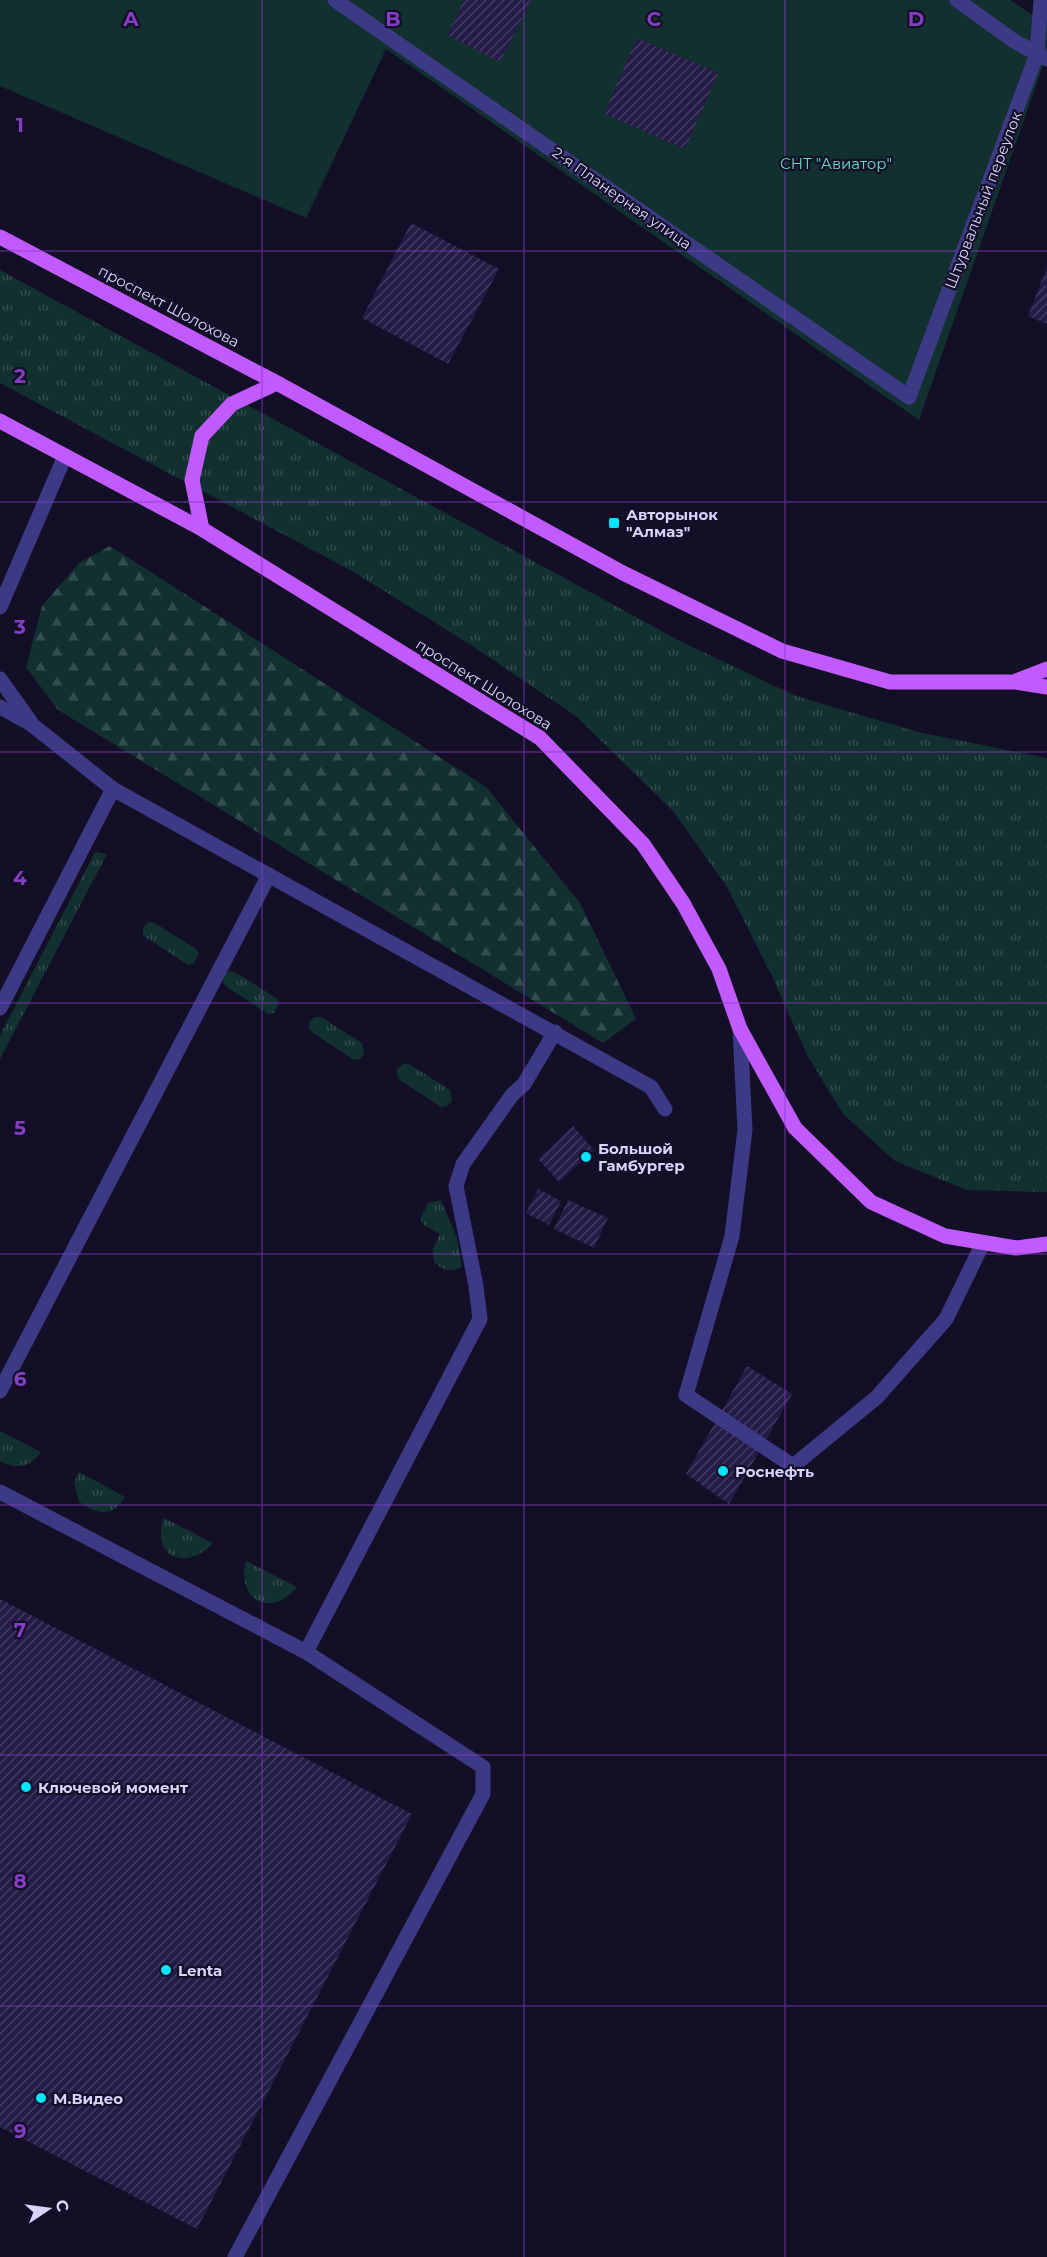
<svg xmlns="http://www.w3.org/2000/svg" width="1047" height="2257" font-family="Montserrat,sans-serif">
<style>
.grass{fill:url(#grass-tufts)}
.forest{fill:url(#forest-firs)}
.green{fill:#12302f}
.building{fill:url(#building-hatch)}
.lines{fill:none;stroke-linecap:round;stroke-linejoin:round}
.lane{stroke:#3d3a85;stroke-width:15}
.street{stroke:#3d3a85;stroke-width:15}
.primary{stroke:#c25bff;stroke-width:15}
.grid{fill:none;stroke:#843dc5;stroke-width:1.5;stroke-opacity:0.55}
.poi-dot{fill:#00e5ff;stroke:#130f26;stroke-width:2}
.labels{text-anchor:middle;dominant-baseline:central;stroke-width:4.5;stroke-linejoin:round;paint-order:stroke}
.park-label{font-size:15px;fill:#5fe0c0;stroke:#130f26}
.street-label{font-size:15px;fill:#d9d4ff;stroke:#130f26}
.poi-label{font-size:15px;font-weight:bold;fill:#d9d4ff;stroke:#130f26;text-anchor:start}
.grid-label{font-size:20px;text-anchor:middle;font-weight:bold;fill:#843dc5;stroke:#130f26;stroke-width:4.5;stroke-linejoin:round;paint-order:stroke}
</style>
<defs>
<pattern id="grass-tufts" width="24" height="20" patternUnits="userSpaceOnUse" patternTransform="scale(1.5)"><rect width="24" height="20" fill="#12302f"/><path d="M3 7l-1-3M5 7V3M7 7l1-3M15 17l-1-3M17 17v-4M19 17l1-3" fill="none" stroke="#344d4e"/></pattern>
<pattern id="forest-firs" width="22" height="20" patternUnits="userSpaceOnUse" patternTransform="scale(1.5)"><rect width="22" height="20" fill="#12302f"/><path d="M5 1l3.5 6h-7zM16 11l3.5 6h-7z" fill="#344d4e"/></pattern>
<pattern id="building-hatch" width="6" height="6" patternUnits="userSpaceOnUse" patternTransform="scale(1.5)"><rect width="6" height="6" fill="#241b47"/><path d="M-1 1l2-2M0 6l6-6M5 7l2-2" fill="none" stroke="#433b63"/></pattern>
</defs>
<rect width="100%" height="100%" fill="#130f26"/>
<path class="grass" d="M0,270l680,371 116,55 122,36 129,26v434l-80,-2 -72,-29 -52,-47 -36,-59 -35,-79 -45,-89 -54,-76 -96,-94 -103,-70 -122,-76 -352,-188z
M95,852l12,2 -107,205v-24z
M149,922l6,1 41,26 3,5 -6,10 -5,1 -41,-27 -4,-4v-6z
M228,971l7,1 41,26 3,5 -5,10 -6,1 -41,-27 -4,-4v-7z
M315,1017h6l41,26 2,11 -4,5 -6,1 -41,-27 -4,-4v-7z
M403,1064h6l41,26 2,11 -5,5 -6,1 -41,-27 -3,-5v-6z
M441,1200l16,38 5,29c-12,5 -18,4 -28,-5l-1,-13 7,-15 -16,-9 -4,-6 8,-16z
M0,1431l41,21c-11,15 -24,18 -41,9z
M79,1472l46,25c-13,21 -28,17 -46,5l-5,-19z
M164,1518l49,25c-26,29 -63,14 -49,-25z
M246,1561l51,26c-26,33 -62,11 -51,-26z"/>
<path class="forest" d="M110,546l376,241 94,116 56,116 -33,24 -545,-333 -32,-43 16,-61 37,-43z"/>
<path class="green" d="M0,0h1010l37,24v30l-128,366 -533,-371 -80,169 -306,-132z"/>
<path class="building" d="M464,0h67l-31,62 -53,-27z
M637,38l81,35 -33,76 -81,-35z
M411,223l88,46 -51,95 -86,-46z
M1047,267v57l-19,-8z
M573,1126l21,24 -35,32 -21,-23z
M538,1189l23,12 -12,24 -23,-12z
M568,1200l40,18 -14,30 -40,-19z
M747,1366l45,28 -63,110 -43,-30z
M0,1599l412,215 -215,415 -197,-102z"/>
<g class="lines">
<path class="lane" d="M335,0l574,397
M0,607l65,-151
M0,679l30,42
M0,707l31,17 82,65 538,298 14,22
M0,1008l113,-219
M740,1029l5,101 -13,106 -46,159 107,71 84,-69 69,-78 37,-76
M0,1391l269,-516
M0,1492l306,160 174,-333 -4,-33 -20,-100 7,-22 49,-69 12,-11 31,-52
M235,2257l248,-463v-27l-177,-115"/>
<path class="street" d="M957,0l57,41 33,18
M909,397l128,-343 4,-54"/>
<path class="primary" d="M0,237l277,146 346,190 159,78 108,31h125l32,5
M0,421l202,108 338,209 103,106 40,59 36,66 21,60 55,99 76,74 74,34 71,12 31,-4
M202,529l-10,-49 10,-44 30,-32 45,-21
M1016,681l31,-12"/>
</g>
<path class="grid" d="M262,0v2257M524,0v2257M785,0v2257M0,251h1047M0,502h1047M0,752h1047M0,1003h1047M0,1254h1047M0,1505h1047M0,1755h1047M0,2006h1047"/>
<g class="poi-dot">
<rect x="608" y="517" width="12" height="12" rx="3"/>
<circle cx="586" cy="1157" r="6"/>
<circle cx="723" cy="1471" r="6"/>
<circle cx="26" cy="1787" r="6"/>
<circle cx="166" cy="1970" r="6"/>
<circle cx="41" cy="2098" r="6"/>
</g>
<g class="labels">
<g class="park-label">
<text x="836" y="163">СНТ "Авиатор"</text>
</g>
<g class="street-label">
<text transform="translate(622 198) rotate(35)">2-я Планерная улица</text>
<text transform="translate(983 200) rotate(-69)">Штурвальный переулок</text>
<text transform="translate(169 306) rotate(28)">проспект Шолохова</text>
<text transform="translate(484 684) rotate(32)">проспект Шолохова</text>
</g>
<g class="poi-label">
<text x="626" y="514">Авторынок<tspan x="626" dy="17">"Алмаз"</tspan></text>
<text x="598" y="1148">Большой<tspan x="598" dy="17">Гамбургер</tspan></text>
<text x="735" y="1471">Роснефть</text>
<text x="38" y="1787">Ключевой момент</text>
<text x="178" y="1970">Lenta</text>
<text x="53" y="2098">М.Видео</text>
</g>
</g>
<g class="grid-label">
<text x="131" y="26">A</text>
<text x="393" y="26">B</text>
<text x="654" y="26">C</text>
<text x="916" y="26">D</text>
<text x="20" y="132">1</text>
<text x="20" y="383">2</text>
<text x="20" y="634">3</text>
<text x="20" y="885">4</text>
<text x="20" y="1135">5</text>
<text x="20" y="1386">6</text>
<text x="20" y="1637">7</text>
<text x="20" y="1888">8</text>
<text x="20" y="2138">9</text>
</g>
<g transform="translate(48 2209) rotate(77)" stroke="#130f26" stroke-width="4.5" paint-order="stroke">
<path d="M0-4.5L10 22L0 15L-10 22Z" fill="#d9d4ff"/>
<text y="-9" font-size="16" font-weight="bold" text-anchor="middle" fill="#d9d4ff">С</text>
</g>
</svg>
